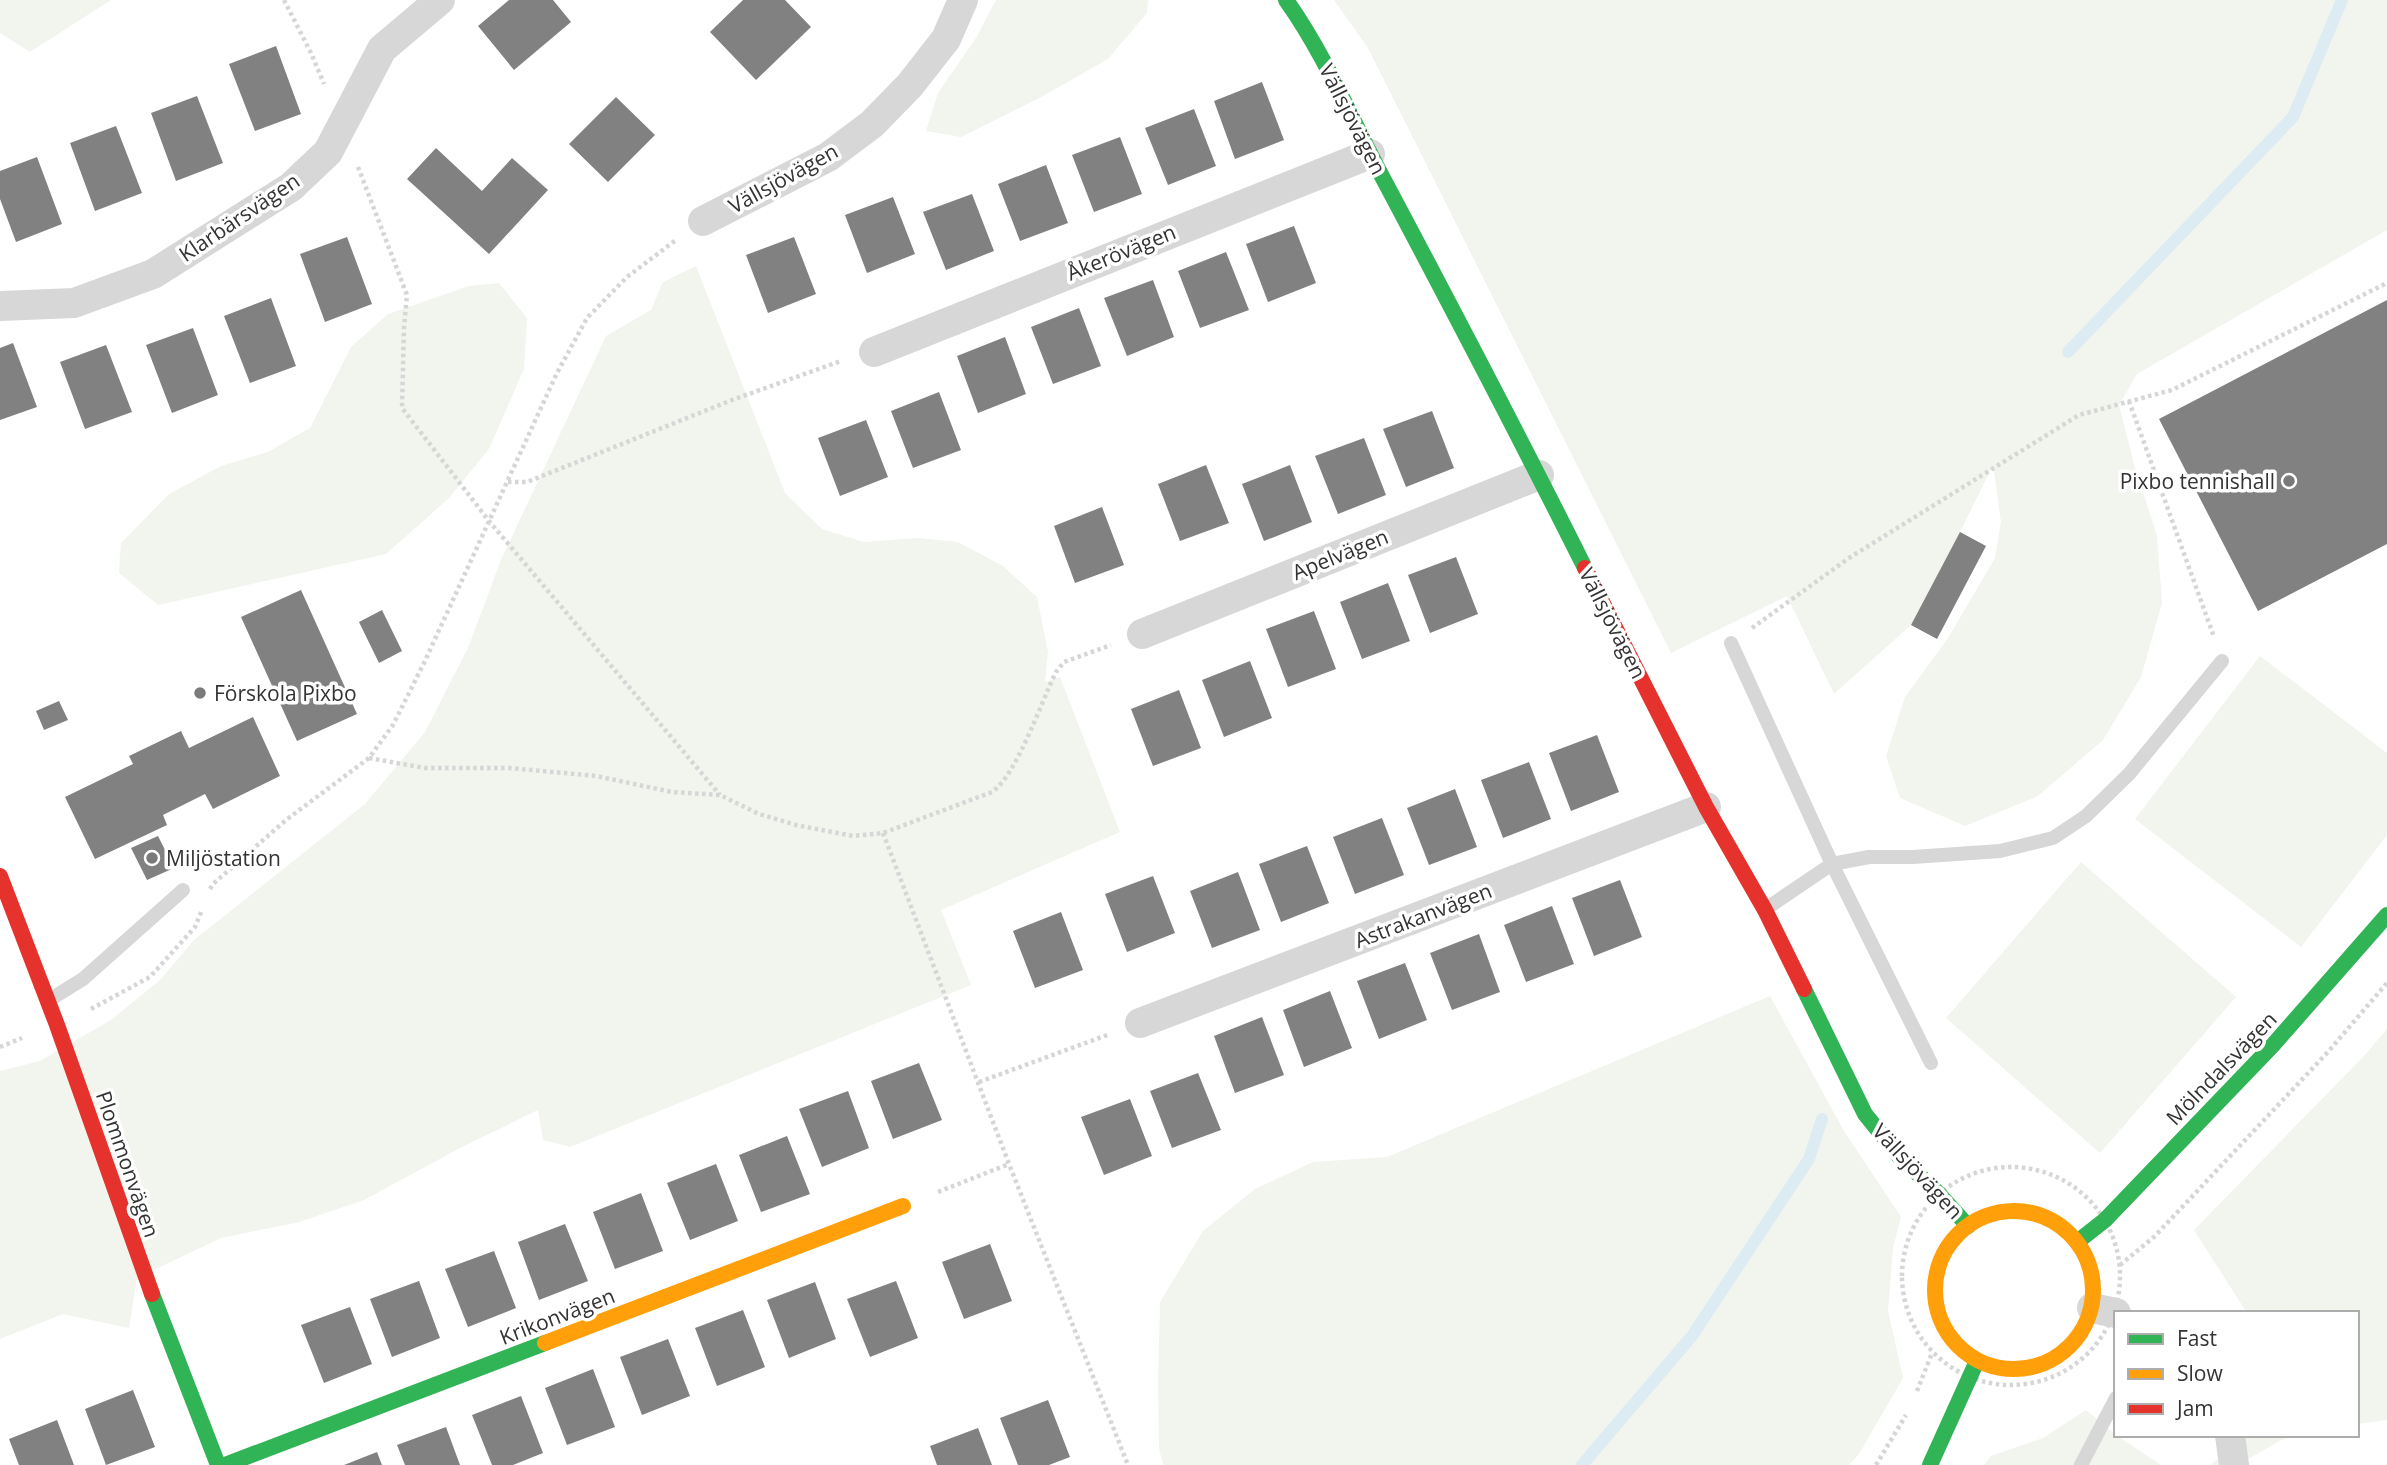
<svg xmlns="http://www.w3.org/2000/svg" width="2387" height="1465" font-family="'Open Sans',sans-serif">
<style>
.green{fill:#f1f5ed}
.lines{fill:none;stroke-linecap:round;stroke-linejoin:round}
.stream{stroke:#ddebf3;stroke-width:12}
.building{fill:#818181}
.path{stroke:#d6d6d6;stroke-width:4.5;stroke-dasharray:3.5 3.5;stroke-linecap:butt}
.lane{stroke:#d7d7d7;stroke-width:14}
.street{stroke:#d7d7d7;stroke-width:30}
.fast{stroke:#30b455;stroke-width:16}
.slow{stroke:#ff9f0a;stroke-width:16}
.jam{stroke:#e5322d;stroke-width:16}
.poi-dot{fill:#7a7a7a;stroke:#fff;stroke-width:2.5}
.labels{text-anchor:middle;dominant-baseline:central;stroke-width:7;stroke-linejoin:round;paint-order:stroke}
.street-label{font-size:21px;fill:#333;stroke:#fff}
.poi-label{font-size:21px;fill:#333;stroke:#fff;text-anchor:start}
</style>
<rect width="100%" height="100%" fill="#fff"/>
<path class="green" d="M0,0h111l-81,52 -30,-19z
M996,0h152l-1,13 -39,46 -65,37 -82,41 -35,-6 12,-38 38,-55z
M1334,0h1053v230l-250,144 -18,31 15,59 23,72 5,67 -21,74 -38,63 -65,56 -73,30 -65,-28 -14,-42 19,-59 43,-59 47,-80 6,-36 -8,-57 -33,67 -49,93 -77,69 -47,-98 -116,57 -303,-605z
M696,266l89,227 37,36 42,13 54,-4 40,4 45,24 34,31 11,55 -3,30 15,-5 60,155 -179,78 30,75 -401,162 -27,-7 -5,-30 -76,37 -98,53 -65,22 -78,16 -84,40 -8,50 -66,-14 -63,25v-268l40,-10 71,-41 49,-40 34,-40 171,-136 60,-72 43,-84 33,-88 105,-224 45,-26 12,-28z
M499,283l28,35 -3,51 -35,80 -40,49 -63,56 -228,51 -39,-32 2,-30 48,-49 52,-28 47,-14 42,-24 41,-81 37,-33 81,-28z
M2260,656l127,97v82l-86,112 -166,-128z
M2081,862l155,135 -136,156 -154,-135z
M1770,996l74,135 57,86 -8,31 -5,63 15,67 -44,76 -10,11h-686l-4,-17 -1,-65 2,-81 43,-71 52,-42 58,-27 74,-5z
M2387,1029v391l-30,4v-111h-110l-53,-83 169,-173z
M2086,1410l30,25 45,30h-177l7,-9 52,-18z
M2250,1435h50l-17,4 -45,26h-28z"/>
<g class="lines">
<path class="stream" d="M2068,352l225,-235 49,-117
M1582,1465l110,-129 117,-177 13,-40"/>
</g>
<path class="building" d="M509,0h44l18,22 -57,48 -36,-44z
M743,0h42l26,27 -55,53 -46,-48z
M276,46l25,68 -46,17 -26,-67z
M1262,82l22,58 -49,19 -21,-58z
M197,96l26,67 -47,18 -25,-68z
M616,97l39,38 -47,47 -39,-38z
M1194,109l22,57 -48,19 -23,-57z
M116,126l26,67 -47,18 -25,-68z
M1120,137l22,57 -48,18 -22,-57z
M436,148l46,43 30,-33 36,32 -59,64 -82,-75z
M37,157l25,67 -46,18 -16,-43v-28z
M1046,165l22,58 -48,18 -22,-57z
M972,194l22,57 -48,19 -23,-58z
M893,197l22,57 -48,19 -22,-58z
M1294,226l22,57 -48,19 -22,-58z
M347,237l25,67 -47,18 -25,-68z
M794,237l22,57 -48,19 -22,-58z
M1226,252l23,58 -49,18 -22,-57z
M1153,280l21,57 -47,19 -23,-58z
M271,298l25,68 -46,17 -26,-67z
M2387,300v244l-129,67 -99,-192z
M1079,308l22,58 -48,18 -22,-57z
M193,328l25,67 -46,18 -26,-68z
M1005,337l21,57 -48,19 -21,-57z
M13,343l24,64 -37,13v-72z
M106,345l26,67 -47,17 -25,-67z
M939,392l22,58 -48,18 -22,-57z
M1432,411l22,57 -48,19 -23,-58z
M866,420l22,57 -48,19 -22,-58z
M1364,438l22,57 -48,19 -23,-58z
M1206,465l23,58 -49,18 -22,-57z
M1290,465l22,57 -48,19 -22,-57z
M1102,507l22,58 -49,18 -21,-57z
M1960,532l26,14 -49,93 -26,-14z
M1456,557l22,57 -48,19 -22,-58z
M1388,583l22,58 -48,18 -22,-57z
M301,590l56,124 -60,27 -56,-124z
M382,610l20,41 -23,12 -20,-41z
M1314,611l22,58 -48,18 -22,-58z
M1250,661l22,57 -48,19 -22,-57z
M1179,690l22,58 -48,18 -22,-57z
M59,701l9,19 -24,10 -8,-19z
M253,717l27,59 -67,33 -8,-15 -42,21 4,10 -72,34 -30,-62 68,-33 -4,-8 52,-25 8,17z
M1597,735l22,57 -48,19 -22,-58z
M1529,762l22,57 -48,19 -22,-58z
M1455,789l22,58 -48,18 -22,-57z
M1382,818l22,57 -49,19 -22,-57z
M158,836l16,32 -27,12 -16,-32z
M1307,846l22,57 -48,19 -22,-58z
M1238,872l22,58 -48,18 -22,-57z
M1153,876l22,57 -48,19 -22,-58z
M1620,880l22,57 -48,19 -22,-58z
M1552,906l22,58 -48,18 -22,-57z
M1061,912l22,58 -48,18 -22,-57z
M1479,934l21,58 -48,18 -22,-57z
M1405,963l22,57 -48,19 -22,-58z
M1330,991l22,57 -48,19 -21,-57z
M1262,1017l22,58 -49,18 -21,-57z
M919,1063l23,57 -49,19 -22,-58z
M1198,1073l23,57 -49,18 -22,-57z
M848,1091l21,57 -47,19 -23,-58z
M1130,1099l22,57 -48,19 -23,-58z
M787,1136l23,58 -49,18 -22,-57z
M716,1164l22,57 -48,19 -23,-57z
M641,1193l22,58 -48,18 -22,-57z
M565,1224l23,57 -49,19 -21,-58z
M990,1244l22,57 -48,18 -22,-57z
M494,1251l22,57 -48,19 -23,-58z
M419,1281l21,57 -48,19 -22,-58z
M896,1281l22,57 -48,19 -23,-58z
M815,1282l21,57 -47,19 -22,-58z
M350,1307l22,57 -48,19 -23,-58z
M743,1310l22,57 -48,19 -22,-58z
M668,1339l22,57 -48,19 -22,-58z
M593,1369l22,58 -48,18 -22,-57z
M133,1390l22,57 -49,18 -21,-56z
M521,1396l22,57 -30,12h-21l-20,-50z
M1048,1400l22,57 -21,8h-31l-18,-47z
M57,1420l17,45h-55l-10,-26z
M446,1427l14,38h-55l-8,-20z
M978,1428l14,37h-55l-7,-19z
M377,1452l5,13h-38z"/>
<g class="lines">
<path class="path" d="M284,0l27,53 13,31
M358,167l49,128 -3,32 -2,81 87,113 231,274
M2129,401l85,236
M508,482h19l205,-82 109,-39
M1752,628l97,-70 230,-143 93,-25 215,-107
M369,758l56,10h85l86,8 76,16 48,3 39,19 37,11 57,11 30,-3 109,-41c25,-17 49,-90 64,-120l8,-10 47,-17
M883,833l126,331 119,301
M210,889l3,-5 73,-64 83,-62 24,-33 31,-62 133,-290 30,-55 40,-41 49,-37
M91,1009l59,-32 45,-50 7,-17
M0,1047l22,-9
M979,1082l131,-48
M1902 1276a109 109 0 1 1 218 0a109 109 0 1 1-218 0Z
M938,1192l71,-28
M2120,1265l34,-28 173,-184 60,-70
M1917,1391l15,-38
M1876,1465l30,-50"/>
<path class="lane" d="M1731,643l101,221 99,199
M1767,908l65,-44 37,-7h44l87,-6 53,-13 33,-22 43,-42 93,-113
M49,1000l34,-21 100,-89
M2081,1465l35,-67"/>
<path class="street" d="M703,221l125,-64 44,-33 38,-39 36,-46 17,-39
M0,306l74,-3 79,-29 138,-87 37,-35 54,-103 58,-49
M874,352l496,-198
M1142,634l397,-159
M1140,1023l566,-216
M2092,1308l24,5
M2230,1435l4,30"/>
<path class="fast" d="M1286,0c40,56 66,121 99,182 68,128 135,256 200,386
M1804,989l61,125 34,42 40,38 29,32
M2077,1242l28,-22 168,-175 114,-130
M152,1294l66,171
M225,1465l320,-122
M1930,1465l47,-104"/>
<path class="slow" d="M1935 1290a79 79 0 1 1 158 0a79 79 0 1 1-158 0Z
M545,1343l358,-137"/>
<path class="jam" d="M1585,568l121,239 59,103 39,79
M0,876l57,149 95,269"/>
</g>
<g class="poi-dot">
<circle cx="2289" cy="481" r="7"/>
<circle cx="200" cy="693" r="7"/>
<circle cx="152" cy="858" r="7"/>
</g>
<g class="labels">
<g class="street-label">
<text transform="translate(1353 119) rotate(63)">Vällsjövägen</text>
<text transform="translate(783 178) rotate(-29)">Vällsjövägen</text>
<text transform="translate(239 217) rotate(-34)">Klarbärsvägen</text>
<text transform="translate(1121 252) rotate(-22)">Åkerövägen</text>
<text transform="translate(1340 554) rotate(-22)">Apelvägen</text>
<text transform="translate(1613 623) rotate(63)">Vällsjövägen</text>
<text transform="translate(1423 915) rotate(-21)">Astrakanvägen</text>
<text transform="translate(2221 1068) rotate(-46)">Mölndalsvägen</text>
<text transform="translate(128 1164) rotate(71)">Plommonvägen</text>
<text transform="translate(1918 1171) rotate(47)">Vällsjövägen</text>
<text transform="translate(557 1316) rotate(-21)">Krikonvägen</text>
</g>
<g class="poi-label">
<text x="2275" y="481" text-anchor="end">Pixbo tennishall</text>
<text x="214" y="693">Förskola Pixbo</text>
<text x="166" y="858">Miljöstation</text>
</g>
</g>
<rect x="2114" y="1311" width="245" height="126" fill="#ffffff" stroke="#adadad" stroke-width="2"/>
<rect x="2128" y="1334" width="35" height="10" fill="#30b455" stroke="#adadad" stroke-width="2"/>
<text x="2177" y="1346" font-size="21" fill="#333333">Fast</text>
<rect x="2128" y="1369" width="35" height="10" fill="#ff9f0a" stroke="#adadad" stroke-width="2"/>
<text x="2177" y="1381" font-size="21" fill="#333333">Slow</text>
<rect x="2128" y="1404" width="35" height="10" fill="#e5322d" stroke="#adadad" stroke-width="2"/>
<text x="2177" y="1416" font-size="21" fill="#333333">Jam</text>
</svg>
